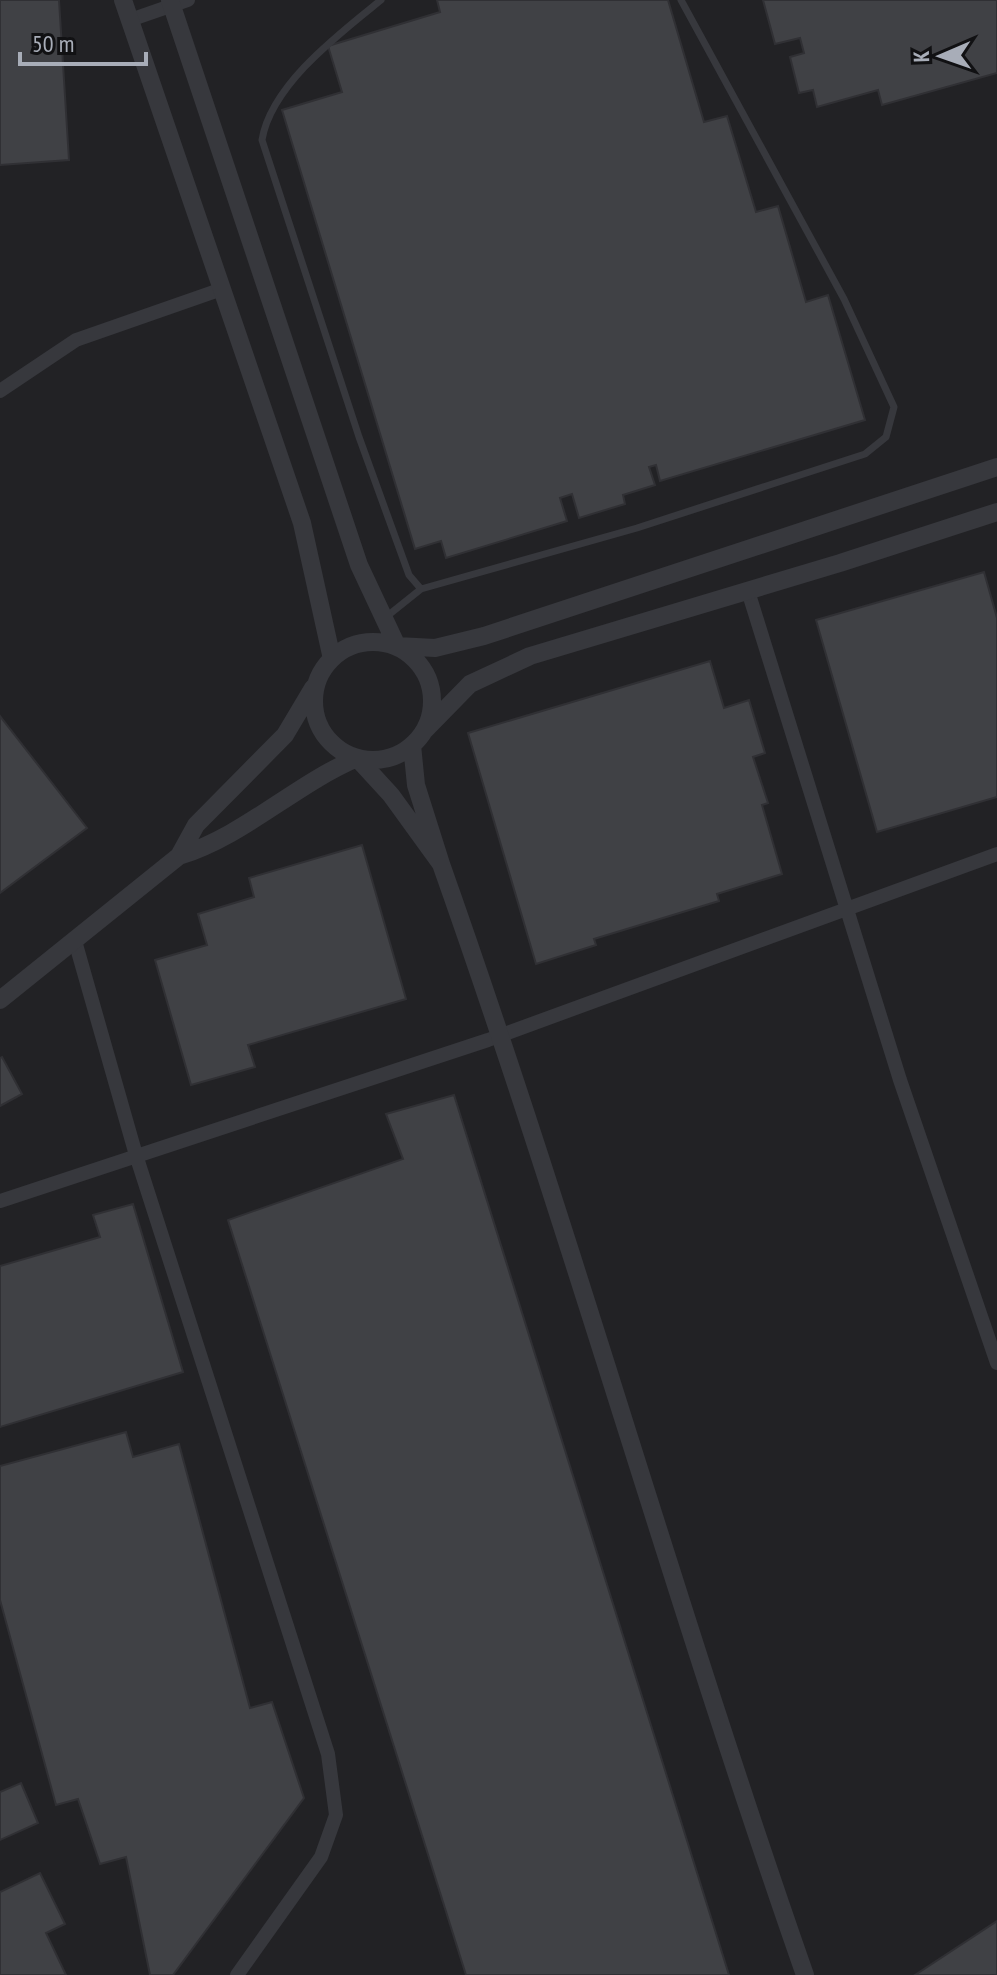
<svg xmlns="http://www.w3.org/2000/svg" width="997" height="1975" font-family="'PT Sans Narrow',sans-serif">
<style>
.built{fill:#222225}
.building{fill:#404145;stroke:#303034;stroke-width:2}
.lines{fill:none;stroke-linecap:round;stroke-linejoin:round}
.service{stroke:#37383d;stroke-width:7}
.minor{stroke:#37383d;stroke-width:14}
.tertiary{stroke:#37383d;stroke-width:18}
</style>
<rect width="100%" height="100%" fill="#161618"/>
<path class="built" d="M0,0h997v1975h-997z"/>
<path class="building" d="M0,0h59l10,160 -69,5z
M437,0h231l36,122 23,-6 29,96 22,-6 28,96 22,-7 37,125 -205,61 -4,-16 -7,2 6,18 -32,10 2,9 -46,14 -7,-24 -12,4 7,23 -121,37 -5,-17 -26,8 -133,-439 60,-18 -14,-46 112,-34z
M763,0h234v73l-115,32 -4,-15 -61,17 -4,-17 -14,3 -9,-36 14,-4 -4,-15 -25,6z
M984,572l13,46v179l-120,35 -61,-212z
M710,661l14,47 25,-8 16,53 -12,4 15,46 -6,2 20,69 -65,20 2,7 -125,38 2,6 -60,19 -68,-231z
M0,716l87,112 -87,65z
M362,845l44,154 -158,46 7,22 -64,18 -36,-125 52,-15 -9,-31 56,-17 -5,-19z
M2,1057l20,37 -22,12v-48z
M454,1095l275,880h-263l-238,-755 175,-61 -17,-45z
M133,1204l50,168 -183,55v-161l100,-29 -7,-22z
M126,1432l7,25 46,-13 71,264 22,-6 32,96 -131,177h-23l-24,-118 -26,7 -22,-65 -22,6 -56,-205v-134z
M21,1783l17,40 -38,17v-48z
M40,1873l25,51 -19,9 20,42h-66v-83z
M997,1921v54h-82z"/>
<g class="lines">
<path class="service" d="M381,0c-42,34 -110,85 -119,140l97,297 50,138 12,14
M386,617l35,-28 216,-61 228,-74 21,-17 8,-30 -50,-108 -163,-299"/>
<path class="minor" d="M130,20l58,-20
M0,391l76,-51 146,-51
M748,591l152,489 97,283
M75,941l61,214 192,599 8,61 -15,42 -84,118
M0,1201l488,-161 509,-186"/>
<path class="tertiary" d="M123,0l179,523 30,136
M170,0l189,565 38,81 38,2 49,-12 513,-169
M314 701a59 59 0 1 1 118 0a59 59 0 1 1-118 0Z
M425,730l45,-46 60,-28 310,-93 157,-51
M179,856l17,-31 89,-90 28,-47
M441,864c130,367 235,743 364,1111
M0,1000l179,-144c65,-20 115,-71 178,-98l34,37 50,69 -25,-79 -4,-40"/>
</g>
<g transform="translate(941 56) rotate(268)" stroke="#111113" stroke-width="6" paint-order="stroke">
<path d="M0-6L14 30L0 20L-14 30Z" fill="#a8adb8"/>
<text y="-12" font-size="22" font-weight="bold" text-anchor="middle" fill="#a8adb8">K</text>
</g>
<path d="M20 52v12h126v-12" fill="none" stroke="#a8adb8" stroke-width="4"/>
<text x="32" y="52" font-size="24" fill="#a8adb8" stroke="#111113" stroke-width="6" paint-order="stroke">50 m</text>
</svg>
